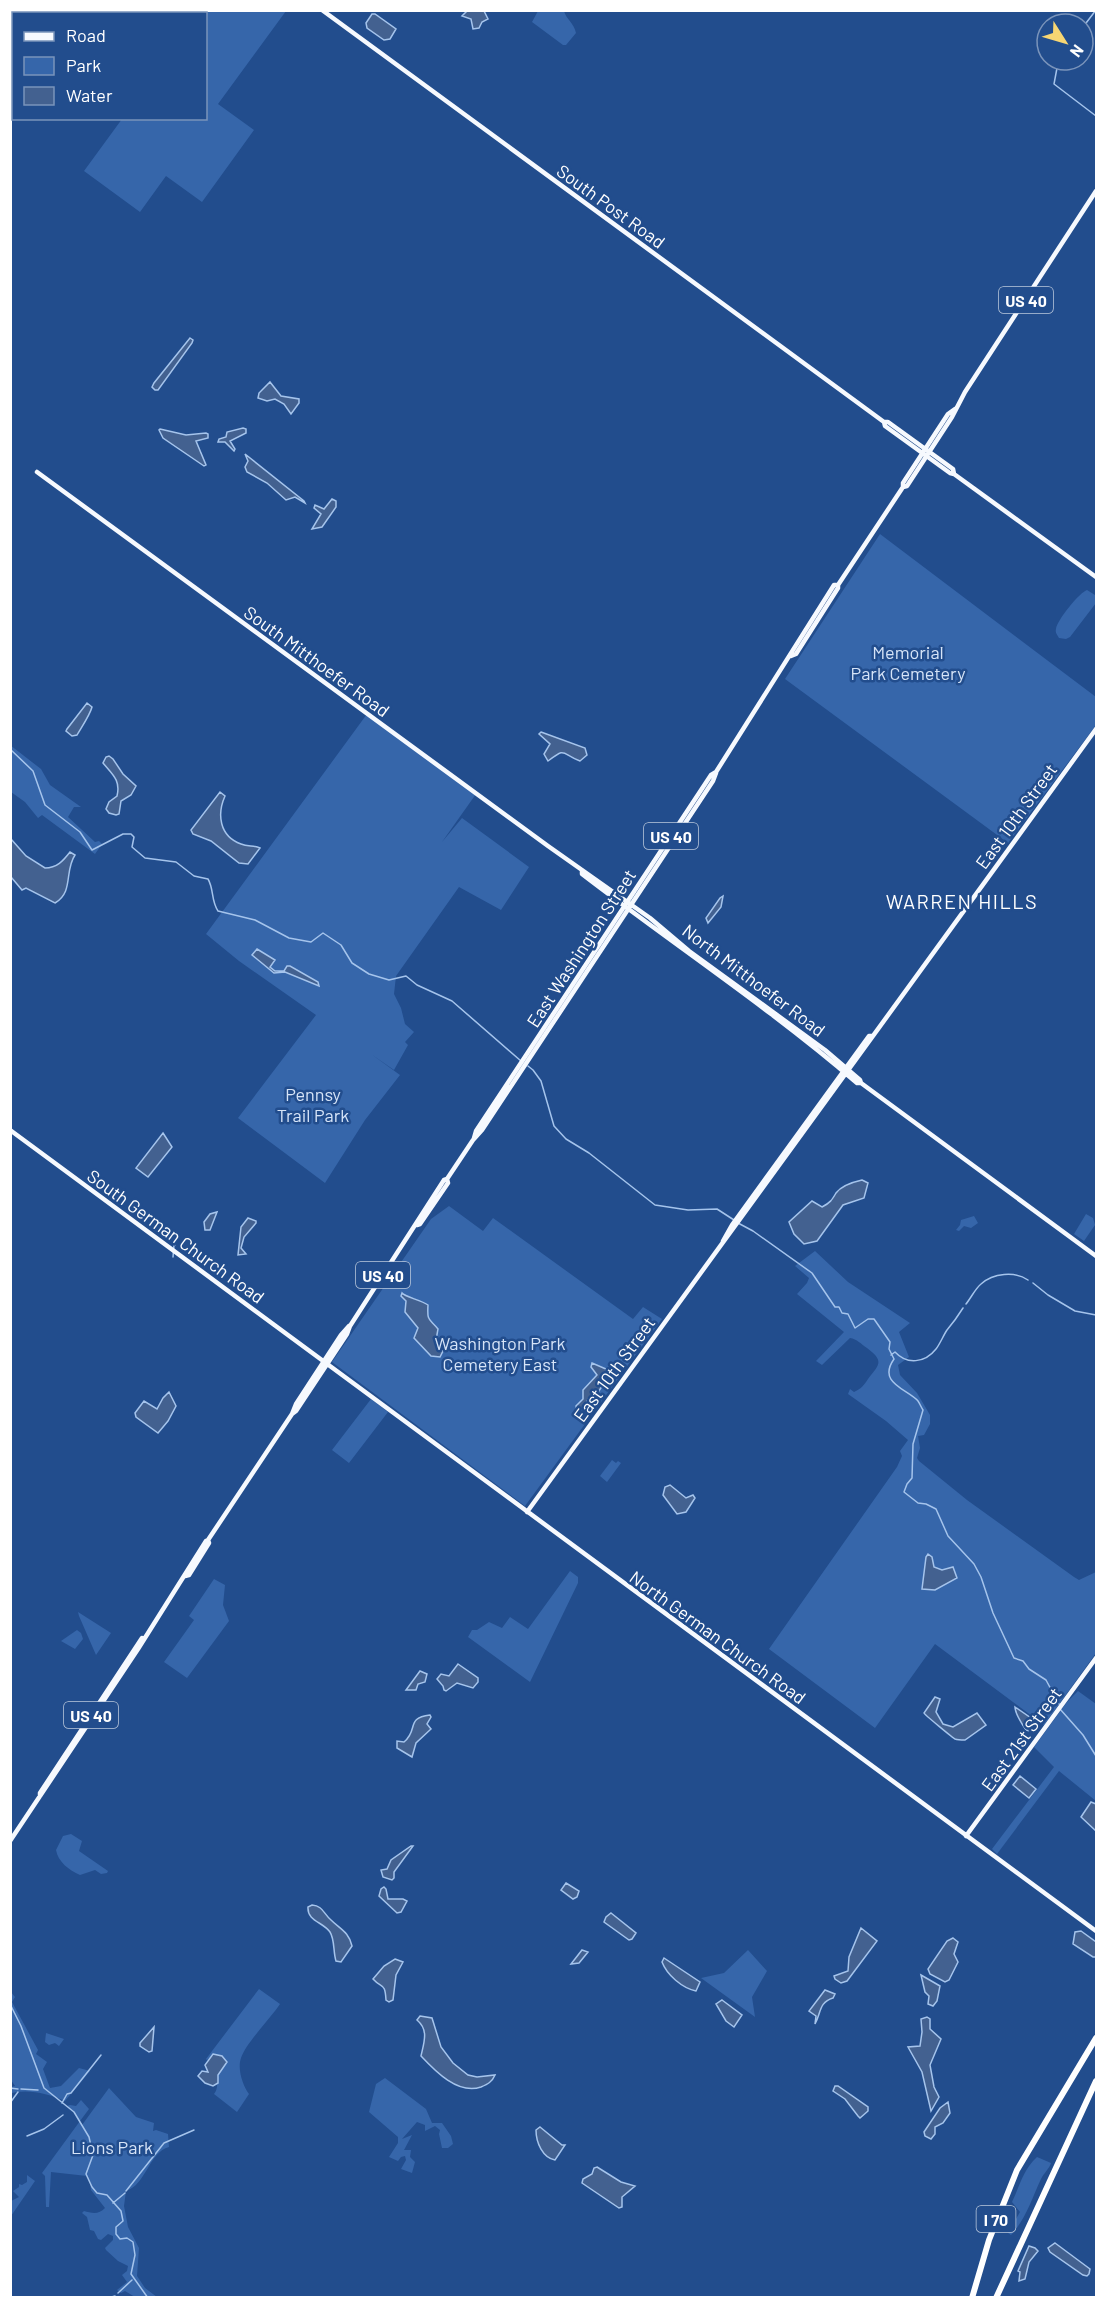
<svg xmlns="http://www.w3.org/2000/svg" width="1107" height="2308" font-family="Barlow,sans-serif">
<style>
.green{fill:#3666aa}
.water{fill:#436190;stroke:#a5c4ec;stroke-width:1.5}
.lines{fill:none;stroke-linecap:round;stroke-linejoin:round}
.stream{stroke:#a5c4ec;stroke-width:1.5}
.major{stroke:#f6f9fe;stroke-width:4.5}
.highway{stroke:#fff;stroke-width:6}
.rail{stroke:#fff;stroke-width:1.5;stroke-dasharray:10 4.5;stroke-linecap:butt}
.labels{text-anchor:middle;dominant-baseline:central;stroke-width:5;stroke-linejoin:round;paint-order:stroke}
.shield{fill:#224d8d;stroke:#bdcadd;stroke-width:1.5}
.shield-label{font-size:16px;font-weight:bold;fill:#fff}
.street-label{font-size:18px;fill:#fff;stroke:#224d8d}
.park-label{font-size:18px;fill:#d6e4f8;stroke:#224d8d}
.neighbourhood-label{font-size:20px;letter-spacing:1.5px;fill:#fff;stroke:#224d8d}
</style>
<rect width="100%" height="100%" fill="#224d8d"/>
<path class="green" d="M200,11h86l-68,93 36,26 -52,72 -36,-26 -26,36 -56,-41 38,-52 84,-1v-104l-8,-1z
M538,11h26c2,8 10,12 12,22l-10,12h-3l-31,-23z
M880,534l216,163v28l-88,118 -223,-164z
M1087,590l8,5 1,8 -26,34 -4,2 -7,-1c-2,-4 -4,-5 -3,-9 1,-9 24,-37 31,-39z
M367,714l109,80 -34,48 20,-24 67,49 -28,43 -42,-23 -63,89 -2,18 7,14 4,16 9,8 -9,10 3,3 -14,25 -23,-16 29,21 -35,45 -40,63 -87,-65 78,-103 -77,-54 -33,-27z
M10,745l31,24 9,16 31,22h-7l-6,10 27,25 4,-1 3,3 -7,10 -53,-39 -4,3 -13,-16 -14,-10z
M449,1206l34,25 10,-13 140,101 10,-12 19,12 -37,50h-2v3l-98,134 -193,-144 99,-143z
M1086,1214l7,4 2,7 -11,16 -10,-7z
M974,1216l4,7 -7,5 -7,-2 -5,5 -3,-1 4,-5 1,-5z
M815,1251l33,31 62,41 -11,9 10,25 -11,8 2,10 17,18 13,22v9l-6,11 -6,1 2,12 -3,10 2,3 48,39 107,77 5,3 17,-8v81l-52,72 -109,-81 -60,84 -106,-79 128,-182 5,-11 -2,-5 8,-11 -22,-19 -38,-27 2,-5 4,3c7,-3 10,-7 14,-13 12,-15 16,-18 -1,-31 -6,-4 -10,-9 -17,-10l-28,27 -6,-4 28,-29 -47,-38 10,-11 2,-5 -14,-12z
M371,1399l17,13 -39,51 -17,-13z
M612,1460l4,3 2,-2 3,2 -14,19 -7,-6z
M570,1571l8,6v6l-48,99 -62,-45 4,-7h5l12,-8 13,6 8,-11 18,12z
M214,1579l11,6 -2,20 6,16 -42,57 -23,-16 30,-42 -5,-4z
M78,1612l33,21 -15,22 -17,-39z
M77,1630l4,3 2,6 -8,10 -14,-8z
M1078,1691l18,13v97l-37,-30 -62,83 -5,-5 62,-82 -20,-20 33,-45z
M71,1834l11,7 -3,10 29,20 -1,2 -6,1 -6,-4 -15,5c-11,-5 -22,-13 -24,-25l7,-14z
M748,1950l19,21 -15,26 3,20 -54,-39 23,-5z
M259,1989l21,15c-10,15 -34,39 -39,54 -4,11 2,28 8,36l-12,18 -23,-18c5,-6 2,-12 4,-19 2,-6 7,-8 9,-14l-12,-7 -8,6 -1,-1z
M11,1992l4,5 -3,5 26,48 -2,4 11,8 -4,7 7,19 11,-2 18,-18 11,3 -25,30c-17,-7 -35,-12 -53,-8l-1,6v-12l4,-1 -4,-6z
M46,2033l18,6 -5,7 -4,-3 -6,2 -4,-3z
M385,2078l41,31 6,14h10l9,13 2,8 -5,4h-6l-3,-14 1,-4 -5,-4 -10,5v-6l-8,-3 -15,17 10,-4 -8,15h7l-1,7 5,5 -3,11 -11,-4 5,-9 -1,-4 -4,1 -3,4 -9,-4 9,-14v-6l-29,-25 7,-28z
M109,2088l27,29 18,6 -1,8 3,-1 12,4 1,13c-20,5 -23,38 -43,44l-2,15 4,21 11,21 -2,28 8,12 12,9h-22l-10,-6 -4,2 -4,-3 10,-8 -5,-7 5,-4 1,-5 -10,-5 -12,-11 -1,-2 8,-8v-4l-5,-2 -7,6 -3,-1 -4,-8 -4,-1 -3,-13 -5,-4 2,-2c7,2 15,4 21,-3l-14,-18 -1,-8 -3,-6 -36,-4 -2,35h-3l-1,-31 -3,-3 38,-52 -6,-9 -7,-6 3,-1 6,1 5,-6 8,9 -9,12 2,4z
M1037,2157l14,6c-2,6 -7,10 -10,16 -9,19 -15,40 -30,56l-3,-2 12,-21 -8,-10c8,-17 11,-32 25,-45z
M27,2175l8,6 -24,35v-15l8,-4 -6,-6 6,-4v-3l3,1 5,-3z"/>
<path class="water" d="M467,11h17l4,8 -6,3 -3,6 -6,1 -2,-10 -9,-3z
M372,14h3l21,15 -6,10 -6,1 -17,-12 -1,-5z
M190,338l3,2 -1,3 -34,47h-3l-3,-3 2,-4z
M270,382l11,14 18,3v4l-8,11 -7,-10 -9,-5 -8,2 -9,-3 1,-5z
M243,428l3,1v4l-16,8 5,8 -1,2 -9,-9h-7l1,-3 7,-2 1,-5z
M160,429l26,6 20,-2 2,1v4l-12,3 10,24 -2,1 -41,-28 -4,-8z
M245,454l59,47 1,2 -10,-6 -9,3 -19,-17 -20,-11 -2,-5 3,-6z
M332,499l4,2v6l-14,20 -10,2 9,-15 -7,-6 1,-3 9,4z
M87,703l5,4c-2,8 -11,21 -15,28l-5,1 -6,-5 1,-2z
M541,732l44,16 2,7 -7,6c-20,-8 -13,-14 -32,0l-4,-7 6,-10 -11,-10z
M109,756l4,3 10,15 13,12 -5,9 -10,6 -2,13 -3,1 -7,-2 -3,-4 3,-7 8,-6c4,-16 -5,-22 -14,-33l3,-6z
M220,792l5,4c-8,18 -6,40 16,48 7,3 13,1 19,4l-12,16 -9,-1 -28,-22 -18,-7 -2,-4z
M11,839l15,17 19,12c12,0 18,-7 25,-16l5,3c-11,16 -1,37 -20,48l-29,-15 -4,2 -11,-13z
M723,896l-2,11 -13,16 -2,-5 14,-20z
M257,949l18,11 -5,7 5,4h9l3,-5h3l28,16 1,4 -34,-14 -11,1 -22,-18z
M163,1133l9,14 -24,30 -12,-9z
M862,1180l6,3 -4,15 -21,7 -26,36 -13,3 -10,-10 -5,-12 23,-21 10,6c8,-4 10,-7 14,-14 6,-8 17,-11 26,-13z
M217,1212l-7,18h-5l-1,-8 6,-8z
M248,1218l8,3v2l-12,14 -3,11 5,6 -8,1 3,-28z
M402,1293c3,4 19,7 26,12 -1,17 1,13 10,24l-2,11 7,11 -3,6 -9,-1 -17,-18 4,-10 -13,-16 1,-11 -5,-5z
M592,1363l14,6v11l-11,17 -7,2 -3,8 -8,4 -1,-5 7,-7v-9l14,-15 -6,-8z
M169,1392l7,14 -8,15 -10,12 -22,-16 -1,-4 9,-12 13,8 6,-11z
M670,1485l16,13 7,-3 2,3 -9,14 -9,2 -14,-19 2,-8z
M928,1554l4,3 2,10 8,3 11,-3 4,11 -22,12 -13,-1 4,-32z
M458,1664l20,14v4l-5,6 -16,-5 -11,8 -2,-1 -1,-4 -6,-7 4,-5 8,2z
M420,1671l7,3 -2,8 -7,2 -2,6h-10z
M935,1697l5,2 -4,13 7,12 10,3 24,-14 9,12 -21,15c-3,0 -7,0 -10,-1 -2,-1 -30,-24 -31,-26z
M1015,1707l16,11 4,6 -5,7 -4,-1c-4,-6 -11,-16 -11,-23z
M430,1715l1,2 -4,7 4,5 -15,14 -4,14 -15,-9v-7l7,1c15,-12 1,-24 26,-27z
M1020,1776l16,13 -7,9 -16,-13z
M1091,1802l5,2v27l-15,-14z
M411,1846h2l-19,26v6l-2,2 -9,-3 -2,-7 6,-1 4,-9z
M566,1883l13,8 -2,6 -4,2 -12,-9z
M384,1887l2,2 2,10h15l4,2 -6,11 -4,1 -18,-17 2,-7z
M312,1905c11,1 11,8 19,15 9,9 18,12 21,26l-11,16 -5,-1c-3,-9 -1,-21 -6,-29 -7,-10 -23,-11 -22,-25z
M611,1913l25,20 -4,6 -3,1 -25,-18 2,-5z
M861,1928l16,13 -30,40 -6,2 -6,-4 -1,-3 14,-5 1,-14z
M1081,1931l15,11v15h-3l-20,-13 2,-12z
M953,1938l5,4 -4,12 4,8 -9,18 -4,2 -15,-8 -2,-5 19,-28z
M582,1950l6,2 -9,11 -8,1z
M664,1958l36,24 -4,9c-14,-3 -29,-16 -34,-29z
M395,1959l8,3 -7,13 -3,25 -4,2 -3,-2c-1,-18 -4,-11 -13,-21l11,-13z
M921,1975l19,11 -3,15 -4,5 -5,-2 1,-8 -4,-4z
M825,1990l10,4 -2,4c-14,4 -12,15 -18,26l1,-8 -7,-5z
M722,2000l20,15 -8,12 -8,-6 -10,-17z
M420,2016l12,2 9,29 12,16 15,12 9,2 18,-2c-3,7 -7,9 -14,12 -23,8 -46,-16 -60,-31 3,-14 8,-26 -4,-36z
M927,2017l3,2v10l11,10 -11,26 4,22 5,10 -8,14 -9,-39 -14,-25 12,-1 2,-14 -1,-13z
M154,2027l-2,24 -3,1 -9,-6v-3z
M213,2054l9,2 5,6 -9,13v8l-5,3 -8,-3 -7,-7 4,-5 6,1 -3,-7z
M835,2086h3l30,21v4l-8,7 -2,-2 -13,-17 -12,-8z
M948,2102l2,11 -7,10 -8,4v7l-4,5 -6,-3 -1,-4 16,-24z
M540,2127l22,18h3l-10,15c-12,-2 -19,-17 -19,-30z
M597,2167l24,15 14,4 -13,11v10l-3,1 -37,-25 1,-4 9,-5 2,-6z
M1055,2243l35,26 -1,5 -2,2 -4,-1 -33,-23 -2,-4z
M1029,2246l6,2 3,3 -9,11 -4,17 -6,2 1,-9 -2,-1z"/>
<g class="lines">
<path class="stream" d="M1083,27l13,-17
M1062,60l-5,8 -3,16 42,32
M10,749l23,22 12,34 35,27 12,18 31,-16h8l3,3 -2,10 13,11 31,4 18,14 14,3c6,10 3,22 10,32l37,9 34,18 22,4 12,-9 18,12 11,18 17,11 20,6 17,-4 11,9 35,16 69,60
M528,1066l5,4 8,11 13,45 12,13 23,14 66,52 33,5 29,-1 17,11
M738,1223l15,8 59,42 23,34h4l3,6 6,1 7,14 13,-9h6l16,23 -1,7 5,10c-17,24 13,30 24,42 2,3 3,6 5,9l-10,34 -1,34 -5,6 -3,8 14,11 8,1 10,5 12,27 26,28 7,13 12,36 21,45 9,3 6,8 17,11 13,24
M175,1245v-4
M173,1257l1,-12
M1033,1283l15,12 27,16 21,4
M966,1304c5,-6 9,-15 15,-20 12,-11 34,-13 47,-4
M891,1355l4,-3c12,13 30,11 41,-3 4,-5 7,-13 11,-19 6,-7 11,-14 16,-22
M1060,1709l23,26 13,21
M10,2004l11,22 23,62 30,24 15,25 4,18 -7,19 6,13 5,6 10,2 14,16 2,10 -7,6v7l4,5 7,-1 6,4 2,13 -4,19 17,24
M10,2088l8,1
M21,2089l17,1
M10,2103l8,-11
M62,2103l5,-9 4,-1 30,-38
M27,2136l17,-7 19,-14
M126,2191l38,-48 30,-13
M113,2203l12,-10
M118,2293l14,-13
M108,2298l7,-2"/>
<path class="major" d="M322,10l562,412 1,4 65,47 4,1 142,103
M884,422h4l65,47 1,5
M37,472l511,374 102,72 39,33 136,99 35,30 1,3
M903,487l4,-1 45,-69 13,-25 131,-201
M791,656l5,-2 42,-66v-3l65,-98v-4l45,-69 7,-5
M582,871v3c91,70 188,134 275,209h4l235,173
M10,1130l1086,801
M474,1138l2,-7 235,-356 5,-3 118,-187h4
M417,1225l3,-1 28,-41 -1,-4
M723,1241l9,-16 137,-189h3
M292,1414l4,-10 45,-69 8,-9
M527,1512l569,-783
M185,1576l4,-1 20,-32 -1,-3
M40,1796v-3l102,-155
M966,1836l130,-178
M10,1841l128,-192 68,-108 2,-1 84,-126 4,-3 51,-77 3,-8 94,-146 3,-1 26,-39 9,-10 231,-349 3,-8"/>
<path class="highway" d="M972,2298l17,-58 28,-70 79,-132
M996,2298l100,-217"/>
<path class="rail" d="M10,14l5,-4"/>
</g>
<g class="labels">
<g class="shield">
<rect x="999" y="287" width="54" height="26" rx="4.5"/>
<rect x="644" y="823" width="54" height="26" rx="4.5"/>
<rect x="356" y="1262" width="54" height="26" rx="4.5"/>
<rect x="64" y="1702" width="54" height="26" rx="4.5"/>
<rect x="976.5" y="2206" width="39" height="26" rx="4.5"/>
</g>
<g class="shield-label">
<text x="1026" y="300">US 40</text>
<text x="671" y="836">US 40</text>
<text x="383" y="1275">US 40</text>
<text x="91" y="1715">US 40</text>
<text x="996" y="2219">I 70</text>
</g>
<g class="street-label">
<text transform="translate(611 206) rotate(36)">South Post Road</text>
<text transform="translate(317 661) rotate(36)">South Mitthoefer Road</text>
<text transform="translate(1016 816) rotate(-54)">East 10th Street</text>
<text transform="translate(581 948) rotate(-57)">East Washington Street</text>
<text transform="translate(754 980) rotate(37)">North Mitthoefer Road</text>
<text transform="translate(176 1236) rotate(36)">South German Church Road</text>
<text transform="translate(614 1369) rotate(-54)">East 10th Street</text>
<text transform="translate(718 1637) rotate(36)">North German Church Road</text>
<text transform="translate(1021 1739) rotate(-54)">East 21st Street</text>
</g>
<g class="park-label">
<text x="908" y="652">Memorial<tspan x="908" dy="21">Park Cemetery</tspan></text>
<text x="313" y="1094">Pennsy<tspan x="313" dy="21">Trail Park</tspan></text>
<text x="500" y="1343">Washington Park<tspan x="500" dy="21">Cemetery East</tspan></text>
<text x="112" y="2147">Lions Park</text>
</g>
<g class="neighbourhood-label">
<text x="962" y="901">WARREN HILLS</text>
</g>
</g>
<rect width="1107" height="2308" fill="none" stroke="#ffffff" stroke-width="24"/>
<rect x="12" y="12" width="195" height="108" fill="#224d8d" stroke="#7a94bb" stroke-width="1.5"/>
<rect x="24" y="32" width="30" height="9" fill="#f6f9fe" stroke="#7a94bb" stroke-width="1.5"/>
<text x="66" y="42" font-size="18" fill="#ffffff">Road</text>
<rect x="24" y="57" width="30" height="18" fill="#3666aa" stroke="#7a94bb" stroke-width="1.5"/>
<text x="66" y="72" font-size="18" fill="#ffffff">Park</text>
<rect x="24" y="87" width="30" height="18" fill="#436190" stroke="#7a94bb" stroke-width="1.5"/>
<text x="66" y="102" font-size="18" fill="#ffffff">Water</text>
<g transform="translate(1065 42) rotate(127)"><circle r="28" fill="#224d8d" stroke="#7a94bb" stroke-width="1.5"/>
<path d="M0-4.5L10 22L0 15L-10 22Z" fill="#f7d673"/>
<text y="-9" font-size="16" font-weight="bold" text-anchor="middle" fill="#ffffff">N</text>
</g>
</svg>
